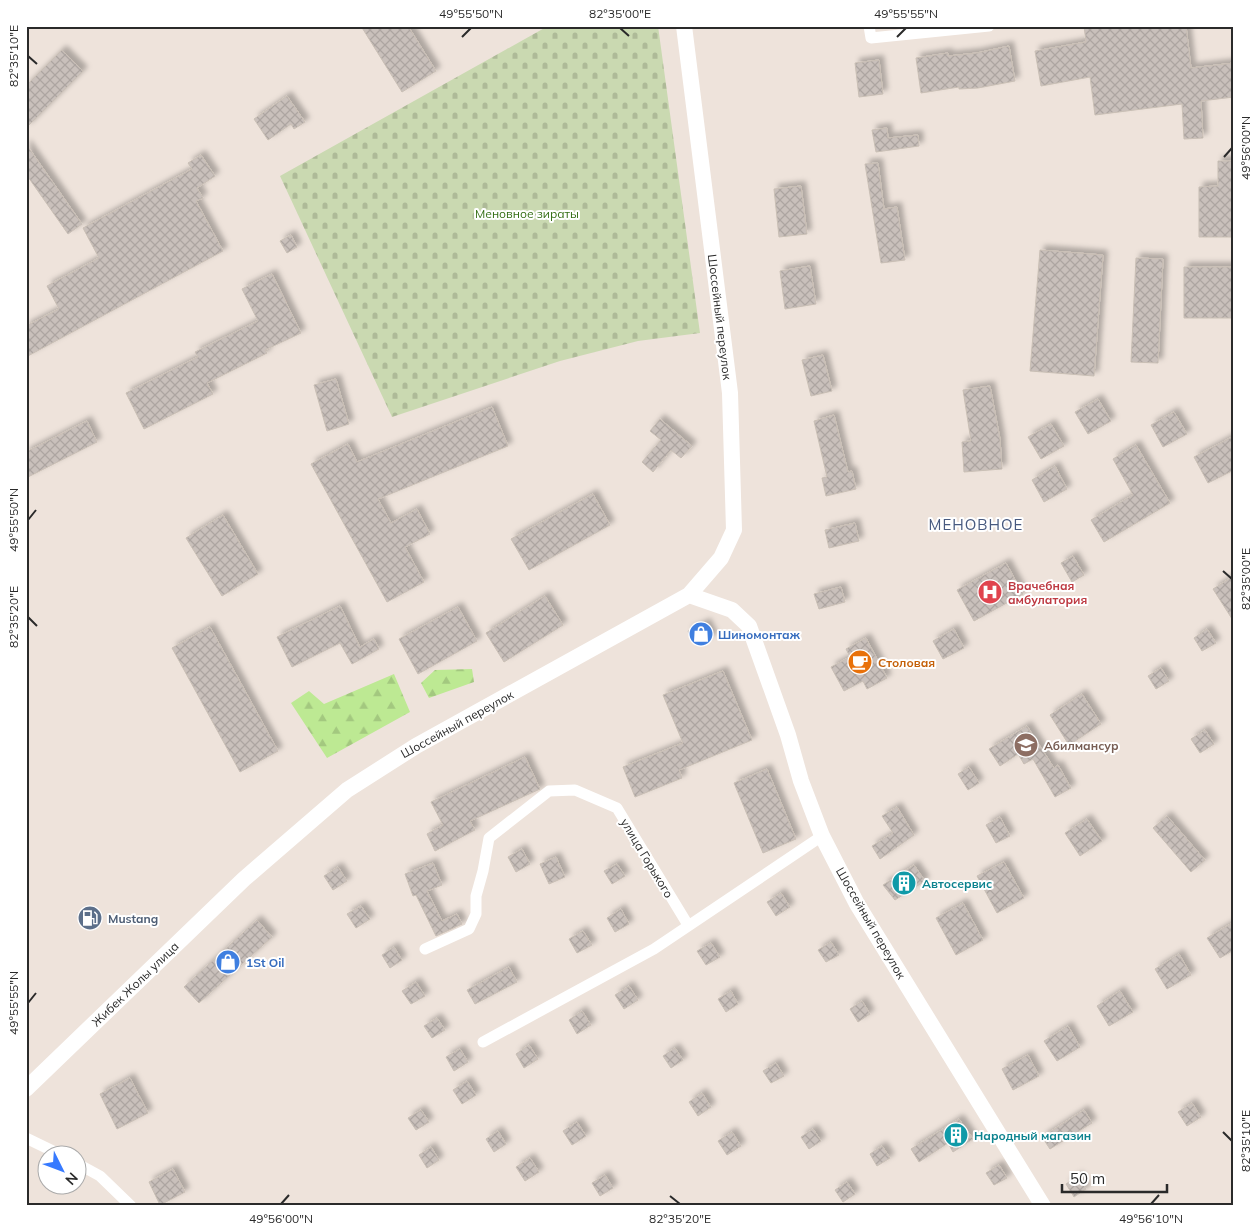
<svg xmlns="http://www.w3.org/2000/svg" width="1260" height="1232" font-family="Mulish,sans-serif">
<style>
.forest{fill:url(#forest-firs)}
.cemetery{fill:url(#cemetery-stones)}
.building{fill:url(#building-cross-hatch);stroke:#c9bfb5;filter:url(#shadow)}
.lines{fill:none;stroke-linecap:round;stroke-linejoin:round}
.street{stroke:#fff;stroke-width:11}
.secondary{stroke:#fff;stroke-width:16}
.ticks{fill:none;stroke:#2a2a2a;stroke-width:2}
.labels{text-anchor:middle;dominant-baseline:central;stroke-width:4;stroke-linejoin:round;paint-order:stroke}
.park-label{font-size:12px;fill:#346e14;stroke:#fff}
.street-label{font-size:12px;fill:#2a2a2a;stroke:#fff}
.health-label{font-size:12px;font-weight:bold;fill:#be3a42;stroke:#fff;text-anchor:start}
.shop-label{font-size:12px;font-weight:bold;fill:#366cbe;stroke:#fff;text-anchor:start}
.food-label{font-size:12px;font-weight:bold;fill:#c56008;stroke:#fff;text-anchor:start}
.education-label{font-size:12px;font-weight:bold;fill:#785e54;stroke:#fff;text-anchor:start}
.culture-label{font-size:12px;font-weight:bold;fill:#0d838f;stroke:#fff;text-anchor:start}
.service-label{font-size:12px;font-weight:bold;fill:#4e5e75;stroke:#fff;text-anchor:start}
.quarter-label{font-size:15px;letter-spacing:1px;fill:#47597f;stroke:#fff}
.neatline{fill:none;stroke:#2a2a2a;stroke-width:2}
.ticks-label{font-size:12px;text-anchor:middle;fill:#2a2a2a}
</style>
<defs>
<pattern id="forest-firs" width="22" height="20" patternUnits="userSpaceOnUse" patternTransform="scale(1.25)"><rect width="22" height="20" fill="#bde993"/><path d="M5 1l3.5 6h-7zM16 11l3.5 6h-7z" fill="#a3c87f"/></pattern>
<pattern id="cemetery-stones" width="16" height="16" patternUnits="userSpaceOnUse" patternTransform="scale(1.25)"><rect width="16" height="16" fill="#cad9b1"/><path d="M2 7V4a2 2 0 0 1 4 0v3zM10 15v-3a2 2 0 0 1 4 0v3z" fill="#aeba98"/></pattern>
<pattern id="building-cross-hatch" width="8" height="8" patternUnits="userSpaceOnUse" patternTransform="scale(1.25)"><rect width="8" height="8" fill="#c9c0bb"/><path d="M0 0l8 8M0 8l8-8" fill="none" stroke="#ada5a1"/></pattern>
<filter id="shadow"><feDropShadow dx="4.5" dy="-4.5" stdDeviation="2.5" flood-color="#0004"/></filter>
</defs>
<rect width="100%" height="100%" fill="#eee3db"/>
<path class="forest" d="M472,669l2,13 -45,16 -8,-15 14,-13z
M394,674l16,38 -83,46 -36,-55 18,-12 15,13z"/>
<path class="cemetery" d="M548,26h110l42,307 -62,8 -78,20 -168,56 -112,-241z"/>
<path class="building" d="M361,26h47l28,45 -34,21z
M1084,26h102l5,42 43,-5v34l-33,4 2,37 -19,1 -2,-35 -87,11 -5,-38 -49,9 -6,-35 51,-9z
M1009,46l6,35 -37,7 -19,1v-2l-38,6 -5,-35 32,-5v3l29,-3z
M62,50l21,21 -57,57v-42z
M879,60l4,34 -24,3 -4,-34z
M287,96l18,26 -11,7 -3,-5 -23,16 -14,-21z
M887,128l1,10 30,-3 1,11 -43,6 -4,-22z
M26,144l56,80 -14,10 -42,-60z
M201,155l14,21 -18,12 6,10 -7,3 27,50 -197,106v-31l33,-17 -12,-23 52,-28 -16,-30 109,-59 -4,-6z
M1218,161h16v76h-35v-50l19,-1z
M878,163l6,46 13,-2 8,53 -24,3 -16,-99z
M801,186l6,48 -28,3 -5,-48z
M291,235l6,12 -10,6 -7,-12z
M1040,250l63,5 -9,121 -64,-5z
M1136,258l27,1 -5,104 -27,-1z
M810,266l6,38 -31,5 -5,-38z
M1184,267h50v51h-50z
M272,274l29,59 -36,17 2,3 -60,30 6,11 -69,35 -18,-36 72,-36 -3,-5 63,-31 -16,-32z
M823,355l9,36 -21,5 -9,-36z
M336,379l13,45 -22,7 -13,-46z
M990,386l10,53 2,30 -38,3 -2,-30 9,-1 -8,-51z
M1098,399l13,22 -23,13 -13,-22z
M492,407l16,39 -130,53 13,24 26,-14 13,25 -25,13 19,35 -37,20 -76,-138 37,-20 9,18z
M1174,412l13,22 -24,13 -12,-22z
M834,415l14,57 4,-1 4,18 -30,7 -4,-18 5,-1 -13,-56z
M660,419l32,27 -11,12 -10,-8 -18,22 -11,-10 19,-22 -11,-9z
M87,421l10,21 -71,36v-26z
M1051,424l13,22 -23,13 -13,-22z
M1234,436v34l-26,13 -14,-26z
M1136,445l34,58 -66,39 -13,-22 42,-25 -20,-36z
M1055,466l12,23 -23,13 -12,-22z
M593,494l17,31 -81,45 -18,-31z
M223,515l35,59 -36,22 -36,-58z
M855,523l4,18 -30,7 -4,-18z
M1073,556l11,19 -12,7 -11,-19z
M1006,563l17,31 -49,27 -17,-31z
M1234,576v46l-21,-33z
M841,587l4,15 -26,7 -5,-15z
M545,596l18,29 -59,37 -18,-29z
M340,606l20,41 14,-8 5,10 -27,15 -12,-21 -48,24 -15,-30z
M458,607l19,34 -59,33 -19,-35z
M706,623l7,14 -18,8 -7,-14z
M210,627l68,124 -38,21 -68,-124z
M954,629l10,19 -21,11 -10,-18z
M1207,629l9,14 -14,8 -8,-13z
M866,638l21,40 -20,11 -4,-8 -19,10 -13,-24 19,-10 -4,-8z
M1161,668l8,13 -13,8 -8,-13z
M723,671l29,69 -73,30 3,8 -47,19 -12,-30 60,-24 -20,-48z
M1082,694l19,30 -32,21 -19,-30z
M1027,726l27,42 4,-3 13,23 -16,9 -22,-38 -9,5 -6,-10 -18,12 -11,-17z
M1205,730l9,14 -14,9 -9,-14z
M525,757l15,32 -70,32 5,9 -40,21 -8,-17 16,-9 -12,-23z
M969,767l10,16 -11,7 -10,-16z
M767,769l29,70 -33,14 -29,-70z
M897,807l17,28 -34,24 -8,-13 21,-13 -11,-17z
M1167,816l38,44 -14,12 -38,-44z
M1000,817l10,19 -14,7 -10,-18z
M1087,819l15,22 -22,15 -15,-23z
M522,849l8,15 -14,8 -8,-15z
M556,857l9,20 -16,7 -9,-20z
M1004,862l20,36 -27,15 -20,-37z
M433,863l9,22 -15,6 15,30 15,-7 5,10 -26,12 -20,-41 -3,1 -8,-22z
M617,864l8,12 -13,8 -8,-13z
M914,865l11,16 -30,19 -12,-15z
M338,867l9,14 -14,9 -9,-14z
M781,893l9,14 -14,9 -9,-14z
M963,903l20,37 -27,15 -20,-37z
M361,906l9,13 -14,9 -9,-14z
M621,909l8,15 -14,8 -8,-14z
M257,920l15,17 -73,66 -15,-16z
M1234,922v28l-14,8 -13,-20z
M583,931l9,14 -15,8 -8,-14z
M831,942l8,13 -13,7 -8,-12z
M711,943l9,14 -14,8 -9,-14z
M394,947l8,13 -12,8 -8,-13z
M1179,954l12,21 -24,14 -12,-20z
M509,967l8,15 -42,22 -8,-14z
M416,982l9,14 -14,8 -9,-13z
M629,986l9,14 -14,9 -9,-14z
M731,991l7,13 -12,8 -8,-13z
M1120,991l13,21 -24,14 -12,-20z
M862,1001l8,13 -12,8 -8,-13z
M582,1011l9,14 -14,9 -8,-14z
M437,1018l8,12 -13,8 -8,-12z
M1068,1026l12,21 -23,14 -13,-20z
M529,1045l9,14 -14,9 -8,-14z
M675,1048l8,12 -12,8 -8,-12z
M460,1049l8,13 -14,9 -8,-14z
M1028,1055l11,21 -26,14 -11,-21z
M776,1063l8,13 -13,7 -8,-12z
M130,1078l18,35 -31,16 -17,-35z
M467,1081l9,14 -14,9 -9,-14z
M702,1093l9,14 -13,9 -9,-14z
M1192,1103l9,14 -14,9 -9,-14z
M421,1110l8,12 -13,8 -8,-12z
M1084,1110l8,13 -42,26 -8,-12z
M959,1119l14,20 -20,13 -5,-9 -29,19 -8,-13z
M577,1122l9,14 -14,9 -9,-14z
M813,1129l8,12 -12,8 -8,-12z
M498,1131l8,13 -12,8 -8,-13z
M732,1132l9,14 -14,9 -9,-14z
M882,1146l8,12 -13,8 -7,-12z
M431,1147l8,13 -12,8 -8,-13z
M530,1158l9,14 -14,9 -9,-14z
M999,1165l8,13 -13,7 -8,-12z
M173,1169l12,23 -25,13 -11,-23z
M605,1175l8,13 -13,8 -8,-13z
M1078,1176l8,13 -12,8 -8,-13z
M847,1182l8,12 -12,8 -8,-12z"/>
<g class="lines">
<path class="street" d="M869,26l2,12 118,-12
M425,949l44,-20 7,-15v-18l7,-25 6,-33 60,-47 26,-1 42,18 71,117
M483,1042l171,-93 168,-113
M26,1138l33,16
M78,1164l22,12 31,30"/>
<path class="secondary" d="M689,595l43,15 17,16 39,109 13,46 21,55 35,68 186,302
M26,1089l218,-210 103,-89 69,-44 273,-151 32,-37 13,-28 -4,-137 -46,-367"/>
</g>
<path class="ticks" d="M620,28l9,8M462,37l9,-9M897,37l9,-9M28,56l9,8M1224,157l8,-9M28,520l8,-10M1223,571l9,8M28,617l9,9M28,1003l8,-10M1223,1132l9,9M670,1196l10,8M281,1204l8,-9M1151,1204l8,-9"/>
<defs>
<symbol id="hospital-disc" viewBox="-11 -11 22 22"><circle r="9.5" fill="#e0444e" stroke="#fff"/><path d="M-5-5h3v3.5h4V-5h3V5h-3V1.5h-4V5h-3Z" fill="#fff"/></symbol>
<symbol id="shop-disc" viewBox="-11 -11 22 22"><circle r="9.5" fill="#3f7fe0" stroke="#fff"/><path d="M-5-2.5h2.3a2.7 3.5 0 0 1 5.4 0H5L5.5 6h-11ZM-1.5-2.5h3a1.5 2.3 0 0 0-3 0Z" fill="#fff"/></symbol>
<symbol id="cafe-disc" viewBox="-11 -11 22 22"><circle r="9.5" fill="#e8710a" stroke="#fff"/><path d="M-5.5-4.5H6V0H3Q3 3.5 0 3.5H-2.5Q-5.5 3.5-5.5 0ZM3-3.2v2h1.7v-2ZM-6 4.5H4V6H-6Z" fill="#fff"/></symbol>
<symbol id="school-disc" viewBox="-11 -11 22 22"><circle r="9.5" fill="#8d6e63" stroke="#fff"/><path d="M0-5L7-2L0 1L-7-2ZM-4 1L0 2.5L4 1V4Q0 6-4 4Z" fill="#fff"/></symbol>
<symbol id="building-disc" viewBox="-11 -11 22 22"><circle r="9.5" fill="#0f9aa8" stroke="#fff"/><path d="M-4-6H4V6H1V3H-1V6H-4ZM-2.5-4.3h1.7v1.8h-1.7ZM.8-4.3h1.7v1.8H.8ZM-2.5-1h1.7V.8h-1.7ZM.8-1h1.7V.8H.8Z" fill="#fff"/></symbol>
<symbol id="fuel-disc" viewBox="-11 -11 22 22"><circle r="9.5" fill="#5c6f8a" stroke="#fff"/><path d="M-5.5-6h7V0h2V4h1.3V-2.5L3-4.5l.8-.8L6-3V5H2.5V1h-1V6h-7ZM-4.2-4.7v3.2H.2V-4.7Z" fill="#fff"/></symbol>
</defs>
<g fill-rule="evenodd">
<use href="#hospital-disc" x="976" y="578" width="28" height="28"/>
<use href="#shop-disc" x="687" y="620" width="28" height="28"/>
<use href="#cafe-disc" x="846" y="648" width="28" height="28"/>
<use href="#school-disc" x="1012" y="731" width="28" height="28"/>
<use href="#building-disc" x="890" y="869" width="28" height="28"/>
<use href="#fuel-disc" x="76" y="904" width="28" height="28"/>
<use href="#shop-disc" x="214" y="948" width="28" height="28"/>
<use href="#building-disc" x="942" y="1121" width="28" height="28"/>
</g>
<g class="labels">
<g class="park-label">
<text x="527" y="213">Меновное зираты</text>
</g>
<g class="street-label">
<text transform="translate(720 317) rotate(83)">Шоссейный переулок</text>
<text transform="translate(457 724) rotate(-29)">Шоссейный переулок</text>
<text transform="translate(647 858) rotate(59)">улица Горького</text>
<text transform="translate(871 923) rotate(60)">Шоссейный переулок</text>
<text transform="translate(135 984) rotate(-44)">Жибек Жолы улица</text>
</g>
<g class="health-label">
<text x="1008" y="585">Врачебная<tspan x="1008" dy="14">амбулатория</tspan></text>
</g>
<g class="shop-label">
<text x="718" y="634">Шиномонтаж</text>
<text x="246" y="962">1St Oil</text>
</g>
<g class="food-label">
<text x="878" y="662">Столовая</text>
</g>
<g class="education-label">
<text x="1044" y="745">Абилмансур</text>
</g>
<g class="culture-label">
<text x="922" y="883">Автосервис</text>
<text x="974" y="1135">Народный магазин</text>
</g>
<g class="service-label">
<text x="108" y="918">Mustang</text>
</g>
<g class="quarter-label">
<text x="976" y="524">МЕНОВНОЕ</text>
</g>
</g>
<rect width="1260" height="1232" fill="none" stroke="#ffffff" stroke-width="55"/>
<g transform="translate(62 1170) rotate(132)"><circle r="24" fill="#ffffff" stroke="#aaaaaa"/>
<path d="M0-4L9 19L0 12L-9 19Z" fill="#377aff"/>
<text y="-8" font-size="14" font-weight="bold" text-anchor="middle" fill="#2a2a2a">N</text>
</g>
<path d="M1062 1184v8h105v-8" fill="none" stroke="#2a2a2a" stroke-width="2.5"/>
<text x="1070" y="1184" font-size="15" fill="#2a2a2a" stroke="#ffffff" stroke-width="4" paint-order="stroke">50 m</text>
<rect x="28" y="28" width="1204" height="1176" class="neatline"/>
<g class="ticks-label">
<text x="471" y="18">49°55'50"N</text>
<text x="620" y="18">82°35'00"E</text>
<text x="906" y="18">49°55'55"N</text>
<text transform="translate(14 56) rotate(-90)" y="4">82°35'10"E</text>
<text transform="translate(1246 148) rotate(-90)" y="4">49°56'00"N</text>
<text transform="translate(14 520) rotate(-90)" y="4">49°55'50"N</text>
<text transform="translate(1246 579) rotate(-90)" y="4">82°35'00"E</text>
<text transform="translate(14 617) rotate(-90)" y="4">82°35'20"E</text>
<text transform="translate(14 1003) rotate(-90)" y="4">49°55'55"N</text>
<text transform="translate(1246 1141) rotate(-90)" y="4">82°35'10"E</text>
<text x="281" y="1223">49°56'00"N</text>
<text x="680" y="1223">82°35'20"E</text>
<text x="1151" y="1223">49°56'10"N</text>
</g>
</svg>
